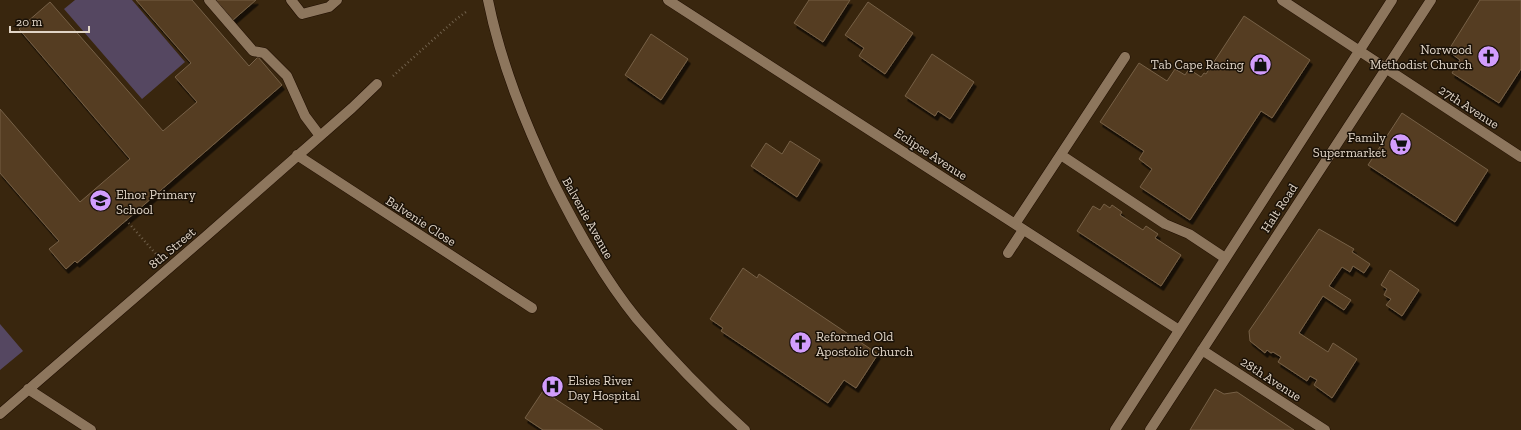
<svg xmlns="http://www.w3.org/2000/svg" width="1521" height="430" font-family="'Zilla Slab',serif">
<style>
.pitch{fill:#554761}
.building{fill:#553d20;stroke:#766047;filter:url(#shadow)}
.lines{fill:none;stroke-linecap:round;stroke-linejoin:round}
.minor-casing{stroke:#200e00;stroke-width:11}
.path{stroke:#71614c;stroke-width:2.5;stroke-dasharray:1 3;stroke-linecap:butt}
.minor{stroke:#8d765d;stroke-width:10}
.labels{text-anchor:middle;dominant-baseline:central;stroke-width:3;stroke-linejoin:round;paint-order:stroke}
.poi-label{font-size:13px;fill:#e1d5c7;stroke:#1a1107;text-anchor:end}
.street-label{font-size:13px;fill:#e1d5c7;stroke:#1a1107}
</style>
<defs>
<filter id="shadow"><feDropShadow dx="2.5" dy="4.5" stdDeviation="0" flood-color="#0009"/></filter>
</defs>
<rect width="100%" height="100%" fill="#39260e"/>
<path class="pitch" d="M75,0h57l53,62 -43,37 -78,-90z
M0,324l23,27 -23,19z"/>
<path class="building" d="M136,0h56l57,66 9,-9 24,28 -205,178 -2,-2 -9,8 -17,-20 10,-8 -59,-68v-64l80,93 50,-43 -111,-130 31,-27 113,129 34,-29 -22,-25 16,-14z
M216,0h40l-23,20z
M809,0h41l-27,42 -29,-19z
M1480,0h41v69l-22,34 -47,-30 8,-13 -12,-9z
M868,2l45,31 -28,41 -26,-18 5,-8 -19,-13z
M1244,16l66,44 -38,58 -11,-7 -71,109 -50,-33 12,-18 -13,-10 5,-8 -44,-29 39,-59 28,18 8,-12 10,6 4,-6 12,8 3,-4 2,1z
M651,34l37,25 -27,41 -36,-25z
M932,54l42,28 -24,37 -12,-8 -3,5 -30,-20z
M1402,113l86,57 -33,52 -87,-57z
M790,141l30,19 -23,37 -46,-31 15,-23 16,11z
M1104,204l6,4 2,-3 10,7 -2,3 23,15 3,-4 12,8 -3,4 26,17 -20,31 -84,-55 16,-25 7,4z
M1319,229l35,20 -2,3 18,12 -6,9 -11,-7 -3,6 -8,-5 -13,19 22,14 -7,10 -21,-14 -24,37 29,19 5,-9 24,16 -25,39 -18,-13 3,-5 -7,-4 -3,5 -29,-19 3,-5 -8,-5 -2,1 -4,-3 -2,3 -15,-12 -1,-10z
M743,268l14,10 2,-4 119,80 -22,34 -12,-8 -16,23 -107,-72 2,-3 -13,-9z
M1390,270l29,20 -17,26 -16,-11 5,-6 -7,-4 3,-6 -6,-4z
M1215,389l9,5 13,-2 57,38h-104z
M543,391l60,39h-60l-18,-12z"/>
<g class="lines">
<defs>
<path id="minor" d="M209,0l44,51 11,2 23,23 18,40 15,20
M291,0l11,14 27,-7 8,-7
M488,0c13,64 37,123 65,182 24,48 50,95 84,137 34,40 69,76 108,111
M668,0l511,330
M1282,0l239,157
M297,155l235,153
M1061,155l104,69 24,10 36,24
M1015,224l110,-167
M1008,253l15,-23
M1202,350l123,80
M28,389l63,41
M0,414l205,-177 147,-129 25,-24
M1115,430l277,-430
M1150,430l281,-430"/>
</defs>
<use href="#minor" class="minor-casing"/>
<path class="path" d="M393,76l62,-56 11,-8
M126,220l30,34"/>
<use href="#minor" class="minor"/>
</g>
<defs>
<symbol id="church-disc" viewBox="-11 -11 22 22"><circle r="9.5" fill="#d29dfd" stroke="#1a1107"/><path d="M-1.2-6h2.4v3.5h3.3v2.4h-3.3V6h-2.4V-.1h-3.3v-2.4h3.3Z" fill="#111"/></symbol>
<symbol id="shop-disc" viewBox="-11 -11 22 22"><circle r="9.5" fill="#d29dfd" stroke="#1a1107"/><path d="M-5-2.5h2.3a2.7 3.5 0 0 1 5.4 0H5L5.5 6h-11ZM-1.5-2.5h3a1.5 2.3 0 0 0-3 0Z" fill="#111"/></symbol>
<symbol id="supermarket-disc" viewBox="-11 -11 22 22"><circle r="9.5" fill="#d29dfd" stroke="#1a1107"/><path d="M-6-5.5h2.5l.6 2H6L4.5 2H-2.5L-4.4-4H-6ZM-1.5 3.2a1.3 1.3 0 1 0 .1 0ZM3 3.2a1.3 1.3 0 1 0 .1 0Z" fill="#111"/></symbol>
<symbol id="school-disc" viewBox="-11 -11 22 22"><circle r="9.5" fill="#d29dfd" stroke="#1a1107"/><path d="M0-5L7-2L0 1L-7-2ZM-4 1L0 2.5L4 1V4Q0 6-4 4Z" fill="#111"/></symbol>
<symbol id="hospital-disc" viewBox="-11 -11 22 22"><circle r="9.5" fill="#d29dfd" stroke="#1a1107"/><path d="M-5-5h3v3.5h4V-5h3V5h-3V1.5h-4V5h-3Z" fill="#111"/></symbol>
</defs>
<g fill-rule="evenodd">
<use href="#church-disc" x="1476" y="44" width="25" height="25"/>
<use href="#shop-disc" x="1248" y="52" width="25" height="25"/>
<use href="#supermarket-disc" x="1388" y="132" width="25" height="25"/>
<use href="#school-disc" x="88" y="188" width="25" height="25"/>
<use href="#church-disc" x="788" y="330" width="25" height="25"/>
<use href="#hospital-disc" x="540" y="374" width="25" height="25"/>
</g>
<g class="labels">
<g class="poi-label">
<text x="1472" y="49">Norwood<tspan x="1472" dy="15">Methodist Church</tspan></text>
<text x="1244" y="64">Tab Cape Racing</text>
<text x="1386" y="137">Family<tspan x="1386" dy="15">Supermarket</tspan></text>
<text x="116" y="194" text-anchor="start">Elnor Primary<tspan x="116" dy="15">School</tspan></text>
<text x="816" y="336" text-anchor="start">Reformed Old<tspan x="816" dy="15">Apostolic Church</tspan></text>
<text x="568" y="380" text-anchor="start">Elsies River<tspan x="568" dy="15">Day Hospital</tspan></text>
</g>
<g class="street-label">
<text transform="translate(1469 107) rotate(33)">27th Avenue</text>
<text transform="translate(931 154) rotate(33)">Eclipse Avenue</text>
<text transform="translate(1279 208) rotate(-57)">Halt Road</text>
<text transform="translate(588 218) rotate(61)">Balvenie Avenue</text>
<text transform="translate(421 221) rotate(33)">Balvenie Close</text>
<text transform="translate(172 248) rotate(-40)">8th Street</text>
<text transform="translate(1271 379) rotate(33)">28th Avenue</text>
</g>
</g>
<path d="M10 26v6h79v-6" fill="none" stroke="#e1d5c7" stroke-width="2"/>
<text x="16" y="26" font-size="12" fill="#e1d5c7" stroke="#1a1107" stroke-width="3" paint-order="stroke">20 m</text>
</svg>
